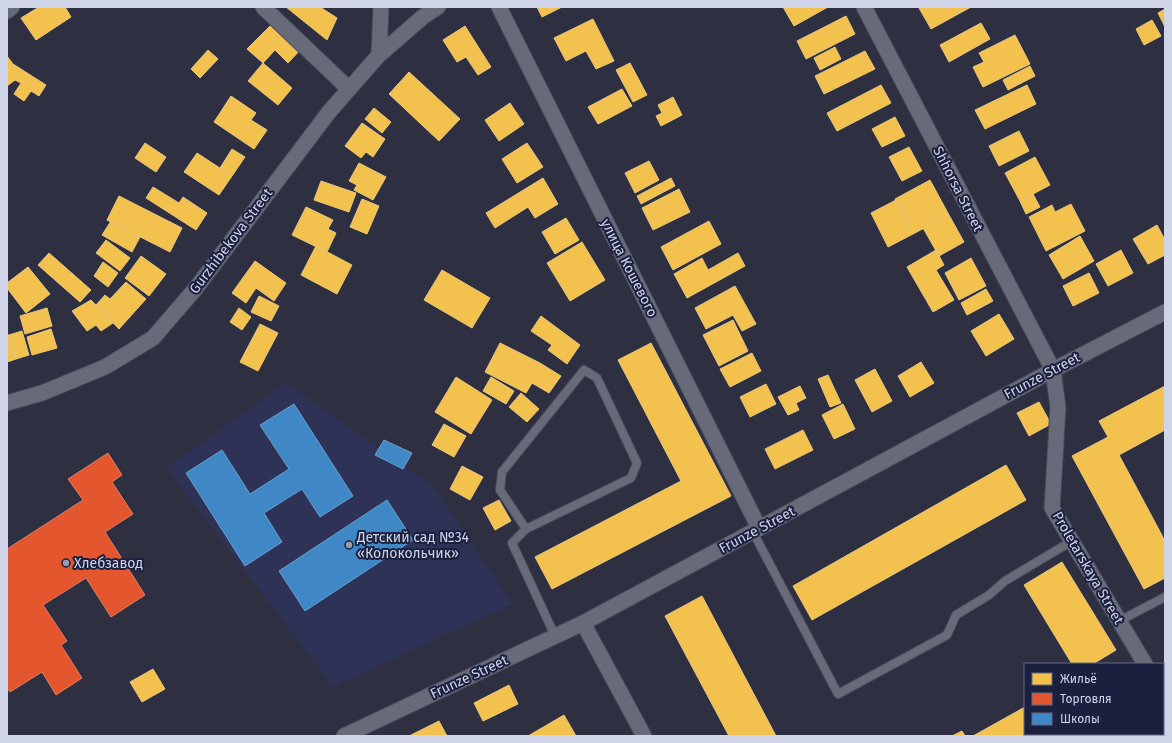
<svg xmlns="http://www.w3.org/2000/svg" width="1172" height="743" font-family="'Fira Sans',sans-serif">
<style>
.built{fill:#2d3256}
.homes{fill:#f2c14e;stroke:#e8c77c}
.shops{fill:#e4572e;stroke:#de7c66}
.schools{fill:#3f88c5;stroke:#6a9fd0}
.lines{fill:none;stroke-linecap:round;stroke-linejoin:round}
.service-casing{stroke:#484b5a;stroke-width:10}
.minor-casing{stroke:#484b5a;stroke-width:17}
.service{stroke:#676a78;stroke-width:8}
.minor{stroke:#676a78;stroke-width:15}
.poi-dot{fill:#979bae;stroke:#1c203f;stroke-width:1.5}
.labels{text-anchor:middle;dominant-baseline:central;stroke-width:4;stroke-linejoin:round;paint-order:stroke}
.street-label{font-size:14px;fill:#cfd4e8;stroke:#1c203f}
.poi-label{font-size:14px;fill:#cfd4e8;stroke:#1c203f;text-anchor:start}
</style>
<rect width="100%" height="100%" fill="#2e3042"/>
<path class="built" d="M286,383l147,103 79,118 -179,83 -166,-219z"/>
<path class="homes" d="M39,7h26l6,10 -35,23 -15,-22z
M286,7h34l17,11 -10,22z
M537,7h25l-20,10z
M783,7h45l-34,19z
M921,7h50l-40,22 -12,-21z
M1165,9v18l-7,-14z
M846,16l9,18 -49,25 -9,-18z
M593,19l21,42 -18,8 -10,-18 -20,10 -12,-23z
M1152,20l9,16 -17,9 -8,-16z
M274,22l28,26 -14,15 -13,-13 -12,13 -16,-14z
M981,23l9,16 -41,23 -9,-17z
M465,26l26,41 -13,8 -12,-18 -9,5 -14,-22z
M1015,35l15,29 -47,23 -10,-20 11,-5 -5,-9z
M835,47l6,12 -21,11 -6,-12z
M208,50l10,9 -18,19 -9,-9z
M865,51l10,18 -51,25 -9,-18z
M7,56l6,8 33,21 -7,11 -8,-5 -7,10 -10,-7 7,-11 -6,-3 -8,6z
M263,63l29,25 -14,17 -30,-24z
M630,63l17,32 -14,7 -17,-32z
M1030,66l5,10 -27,14 -5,-10z
M409,72l51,47 -21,22 -50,-47z
M881,85l10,18 -54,28 -10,-18z
M1027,85l9,19 -51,25 -10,-19z
M622,89l10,17 -34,18 -10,-17z
M231,96l25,17 -5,7 16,10 -13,19 -40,-27z
M673,97l9,18 -21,11 -5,-10 6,-3 -4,-8z
M510,103l14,21 -25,17 -14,-21z
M374,108l17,14 -9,11 -17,-14z
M895,117l10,19 -23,11 -10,-18z
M362,123l23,16 -12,18 -7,-5 -5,6 -16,-12z
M1019,131l10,20 -30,15 -10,-20z
M145,143l21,14 -10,15 -21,-14z
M527,143l16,24 -26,16 -15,-24z
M909,147l13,24 -20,10 -13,-24z
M232,149l13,8 -13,19 -12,-8z
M197,153l35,23 -13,19 -35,-23z
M1035,157l15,28 -30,16 -15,-28z
M649,161l10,19 -24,13 -10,-20z
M359,163l27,14 -13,23 -19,-10 3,-5 -8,-4z
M543,178l15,26 -23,14 -7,-11 -33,21 -9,-15z
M671,178l4,8 -34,18 -4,-8z
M930,180l19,35 -36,19 -18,-35z
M321,181l35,12 -7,19 -35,-12z
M153,187l26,16 4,-6 24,16 -11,17 -50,-32z
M679,189l11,23 -37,18 -11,-22z
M1033,194l7,13 -14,7 -6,-13z
M119,196l63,32 -12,24 -63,-32z
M362,199l17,7 -12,28 -17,-7z
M896,200l17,34 -25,13 -17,-34z
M1071,204l14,27 -39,20 -17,-34 23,-12 3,7z
M306,207l27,13 -5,9 8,4 -9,19 -35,-17z
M949,215l15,27 -25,14 -16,-28z
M566,218l13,22 -24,14 -13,-22z
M111,221l29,16 -8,15 -30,-17z
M709,221l12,23 -48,26 -12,-23z
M1157,225l8,15v15l-17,9 -15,-25z
M1080,236l14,25 -31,18 -14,-24z
M106,240l24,18 -10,13 -24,-18z
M582,242l23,38 -35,21 -23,-38z
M316,246l36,19 -15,29 -36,-19z
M936,250l8,15 -8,5 18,30 -21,12 -26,-45z
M1121,250l12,23 -25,13 -12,-22z
M49,253l42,37 -11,12 -42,-37z
M738,253l7,13 -58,32 -13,-24 28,-16 6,12z
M141,256l25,18 -17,22 -24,-18z
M971,258l15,28 -27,14 -14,-27z
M255,261l31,22 -12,18 -18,-13 -10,15 -14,-10z
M103,262l15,11 -10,14 -14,-11z
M28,267l22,27 -24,19 -19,-25v-5z
M442,270l48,28 -18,30 -48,-28z
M1089,273l10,20 -26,13 -10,-20z
M126,282l20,17 -27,30 -23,-24 9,-10 5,4z
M735,286l21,38 -14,7 -9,-16 -27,14 -11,-21z
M986,289l7,12 -26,14 -6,-12z
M259,296l20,10 -8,15 -20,-9z
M91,300l22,23 -12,8 -5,-6 -9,6 -15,-20z
M47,308l5,18 -27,8 -5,-18z
M239,308l12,9 -9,13 -12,-8z
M999,314l15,25 -28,17 -15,-25z
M541,316l39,29 -13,19 -19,-14 4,-5 -21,-14z
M733,320l15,31 -29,15 -16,-31z
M260,324l18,9 -20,38 -18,-9z
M51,329l6,19 -25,7 -5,-18z
M22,331l7,24 -13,4 -7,-24z
M7,335h2l7,24 -9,3z
M500,343l40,20 21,13 -12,17 -17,-10 -6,10 -41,-21z
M651,343l80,153 -179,93 -17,-32 146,-76 -63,-121z
M752,353l9,18 -31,16 -10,-18z
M921,362l13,21 -24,14 -12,-21z
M875,369l17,32 -20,11 -17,-32z
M828,375l13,28 -11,4 -12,-28z
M456,377l36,23 -21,34 -36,-22z
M491,377l23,14 -8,13 -23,-13z
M766,384l10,20 -26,13 -10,-20z
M800,386l6,12 -10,5 3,7 -11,5 -10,-18z
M1165,386v44l-46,25 46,86v37l-21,11 -72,-133 36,-19 -9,-16z
M521,393l18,16 -12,13 -18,-15z
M1039,402l12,22 -22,12 -12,-23z
M843,404l12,25 -21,10 -12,-24z
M444,424l22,12 -12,21 -22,-12z
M803,430l10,20 -38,19 -10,-20z
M1006,465l20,35 -214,120 -19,-34z
M462,466l21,11 -13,23 -20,-11z
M499,500l12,21 -16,9 -12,-22z
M1062,562l54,88 -23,14h-21l-48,-79z
M702,596l74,140h-47l-64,-120z
M153,669l12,20 -23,13 -12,-20z
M509,685l9,19 -35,17 -9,-18z
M1025,707v27h33l-4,2h-81z
M564,715l12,21h-48z
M439,721l8,15h-38z
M962,731l3,5h-13z"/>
<path class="shops" d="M108,453l14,22 -10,7 21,32 -28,18 40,63 -34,22 -25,-39 -43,27 24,36 -6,4 21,33 -26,17 -14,-23 -32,20 -3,-4v-139l76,-49 -15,-21z"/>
<path class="schools" d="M294,404l59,92 -33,21 -18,-28 -38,24 18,29 -37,24 -59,-93 36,-23 28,44 39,-25 -29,-44z
M384,440l28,13 -9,16 -28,-14z
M387,500l26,40 -108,71 -26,-40z"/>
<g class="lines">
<defs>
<path id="service" d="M584,370l13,8 40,85 -6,15 -105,51 -26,-39 2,-18z
M526,529l-14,14 43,93
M753,532l85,162 109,-59 9,-20 33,-20 16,-14 67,-40
M1119,621l46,-24"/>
<path id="minor" d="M263,7l86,82
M499,7l260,521
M864,7l189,363 5,37 -6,101 93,156
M7,11l5,-4
M379,55l2,-48
M7,403l35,-10 63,-26 48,-29 43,-50 133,-176 50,-57 45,-39 14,-9
M583,623l61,113
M1163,695l2,3
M344,736l239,-113 470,-253 112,-58"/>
</defs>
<use href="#service" class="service-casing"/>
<use href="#minor" class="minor-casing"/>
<use href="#service" class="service"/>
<use href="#minor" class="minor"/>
</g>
<g class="poi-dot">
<circle cx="349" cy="545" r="4"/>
<circle cx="66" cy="563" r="4"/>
</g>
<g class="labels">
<g class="street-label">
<text transform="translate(958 189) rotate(63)">Shhorsa Street</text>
<text transform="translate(231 241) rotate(-53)">Gurzhibekova Street</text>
<text transform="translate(629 268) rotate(63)">улица Кошевого</text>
<text transform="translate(1042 376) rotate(-28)">Frunze Street</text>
<text transform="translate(757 530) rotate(-28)">Frunze Street</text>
<text transform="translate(1088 568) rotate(60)">Proletarskaya Street</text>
<text transform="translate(469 677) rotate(-25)">Frunze Street</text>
</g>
<g class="poi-label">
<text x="357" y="537">Детский сад №34<tspan x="357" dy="16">«Колокольчик»</tspan></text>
<text x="74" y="563">Хлебзавод</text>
</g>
</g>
<rect width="1172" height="743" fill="none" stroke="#cfd4e8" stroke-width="16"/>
<rect x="1024" y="663" width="140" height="72" fill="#1c203f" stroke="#646883"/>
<rect x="1032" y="673" width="20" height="12" fill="#f2c14e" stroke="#646883"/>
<text x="1060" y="683" font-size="12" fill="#cfd4e8">Жильё</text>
<rect x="1032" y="693" width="20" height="12" fill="#e4572e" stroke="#646883"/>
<text x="1060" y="703" font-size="12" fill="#cfd4e8">Торговля</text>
<rect x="1032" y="713" width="20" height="12" fill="#3f88c5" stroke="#646883"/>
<text x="1060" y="723" font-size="12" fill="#cfd4e8">Школы</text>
</svg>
